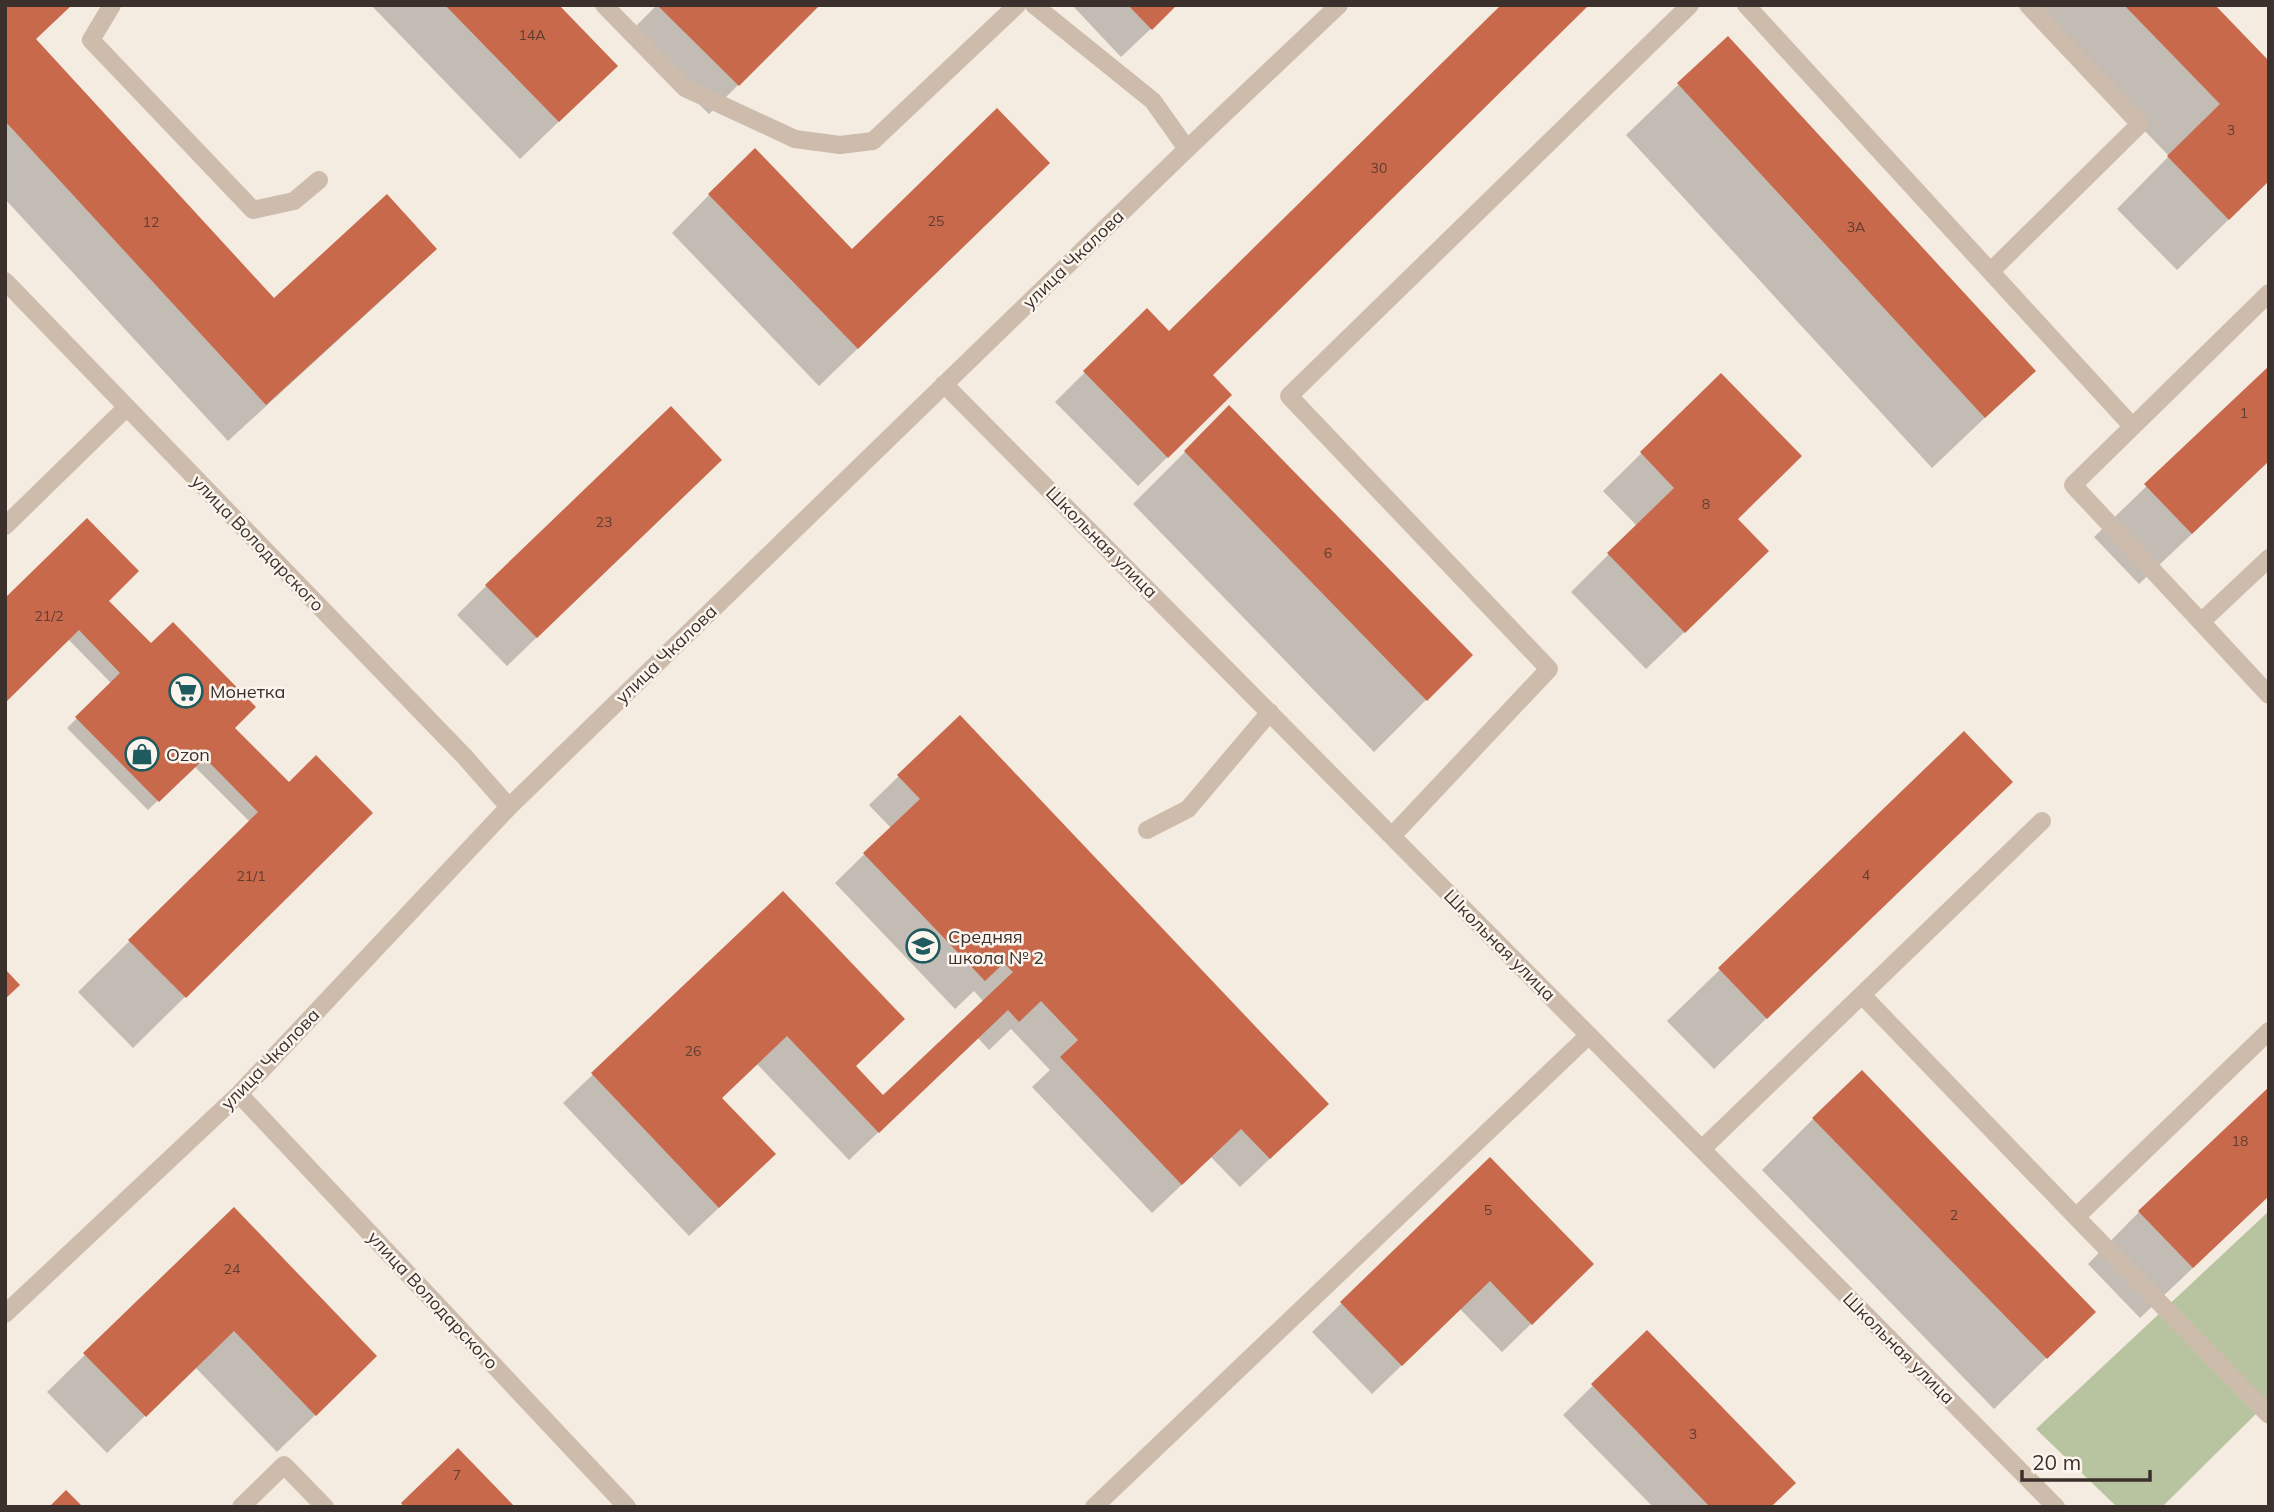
<svg xmlns="http://www.w3.org/2000/svg" width="2274" height="1512" font-family="Mulish,sans-serif">
<style>
.green{fill:#b8c4a0}
.shadow{fill:#0003}
.building{fill:#c8694b}
.lines{fill:none;stroke-linecap:round;stroke-linejoin:round}
.minor{stroke:#cdbbac;stroke-width:18}
.labels{text-anchor:middle;dominant-baseline:central;stroke-width:5;stroke-linejoin:round;paint-order:stroke}
.number-label{font-size:14px;fill:#5e3e33}
.street-label{font-size:18px;fill:#3b302b;stroke:#fbf5ee}
.poi-label{font-size:18px;fill:#3b302b;stroke:#fbf5ee;text-anchor:start}
</style>
<rect width="100%" height="100%" fill="#f4ebe1"/>
<path class="green" d="M2269,1211v190l-107,106h-45l-81,-78z"/>
<path class="shadow" d="M5,5h66l-36,35 239,261 161,-52 -38,37 -169,155 -223,-242z
M371,5h186l21,98 -58,56z
M657,5h161l-109,109 -81,-80z
M1072,5h104l-55,52z
M2023,5h189l57,175 -92,90 -60,-61 52,-53z
M1727,38l307,333 -102,97 -306,-333z
M709,195l143,56 158,-50 -191,185 -147,-153z
M1147,311l64,64 -10,49 -63,62 -83,-84z
M2269,368v93l-130,123 -45,-47z
M1721,375l15,145 -7,69 -83,80 -75,-77 66,-66 -34,-35z
M1229,408l242,247 -97,97 -241,-248z
M691,489l-184,177 -50,-51 29,-29z
M106,601l127,127 86,137 -186,183 -55,-56 172,-170 -56,-56 -46,44 -81,-82 45,-44 -44,-45z
M959,718l338,415 -57,54 -29,-30 -59,56 -120,-126 18,-17 -39,-41 -22,21 -11,-12 -129,122 -92,-96 -37,34 25,85 -56,53 -126,-133 220,-210 71,173 29,32 101,-96 -10,-11 -19,18 -120,-126 56,-55 -22,-23z
M1964,733l-5,100 -245,236 -47,-48z
M1813,1119l280,193 -99,97 -232,-239z
M1490,1159l73,134 -61,59 -42,-43 -88,85 -60,-62z
M2269,1196l-129,122 -52,-54 51,-52z
M234,1209l103,185 -60,58 -82,-85 -88,86 -60,-61z
M1647,1332l123,175h-117l-90,-92z"/>
<path class="building" d="M5,5h67l-36,34 238,259 113,-104 50,55 -171,156 -261,-284z
M445,5h114l59,61 -59,56z
M657,5h163l-81,81z
M1128,5h49l-25,25z
M1501,5h88l-376,370 19,20 -64,63 -85,-87 64,-63 22,23z
M2124,5h91l54,56v120l-40,39 -62,-64 53,-52z
M1728,36l308,335 -51,47 -308,-335z
M997,108l53,55 -192,186 -150,-155 47,-46 97,101z
M2269,366v95l-77,73 -48,-50z
M1721,373l81,83 -64,63 31,32 -84,82 -78,-80 67,-65 -34,-36z
M1229,405l244,250 -46,46 -243,-250z
M671,406l51,54 -185,178 -52,-53z
M87,518l52,53 -30,30 42,42 22,-21 83,85 -21,21 54,54 27,-27 57,58 -187,185 -58,-58 130,-128 -53,-54 -46,44 -84,-85 45,-44 -41,-43 -74,73v-105z
M960,715l369,389 -59,55 -29,-30 -59,56 -122,-128 18,-17 -37,-39 -22,21 -11,-12 -129,123 -92,-97 -65,62 54,56 -57,54 -128,-135 192,-182 122,128 -49,47 27,29 130,-123 -9,-9 -19,18 -122,-128 57,-54 -23,-24z
M1964,731l49,51 -246,237 -49,-51z
M5,969l15,16 -15,14z
M1862,1070l234,242 -49,47 -235,-241z
M2269,1087v109l-76,72 -55,-57z
M1490,1157l104,107 -62,61 -42,-44 -88,85 -62,-64z
M234,1207l143,149 -61,60 -82,-85 -88,86 -63,-64z
M1647,1330l149,153 -25,24h-61l-119,-123z
M458,1448l57,59h-111l-3,-4z
M66,1490l17,17h-34z"/>
<g class="lines">
<path class="minor" d="M112,5l-21,35 162,170 41,-9 25,-21
M604,5l81,83 110,51 45,6 33,-4 144,-136
M1034,5l119,96 34,48
M1746,5l386,421
M1991,271l149,-147 -112,-119
M5,281l459,475 45,51
M2269,293l-196,192 128,137 68,-64
M944,384l1112,1123
M5,526l122,-119
M2201,622l68,73
M1147,830l41,-21 82,-97
M1392,836l157,-167 -260,-273 401,-391
M1862,995l214,222
M2269,1031l-193,186 193,198
M239,1094l388,413
M1702,1149l340,-328
M5,1314l234,-220 270,-287 678,-658 152,-144
M241,1507l43,-42 41,42
M1094,1507l495,-472"/>
</g>
<defs>
<symbol id="supermarket-ring" viewBox="-11 -11 22 22"><circle r="9.5" fill="#fbf5ee" stroke="#1f5a5e" stroke-width="1.5"/><path d="M-6-5.5h2.5l.6 2H6L4.5 2H-2.5L-4.4-4H-6ZM-1.5 3.2a1.3 1.3 0 1 0 .1 0ZM3 3.2a1.3 1.3 0 1 0 .1 0Z" fill="#1f5a5e"/></symbol>
<symbol id="shop-ring" viewBox="-11 -11 22 22"><circle r="9.5" fill="#fbf5ee" stroke="#1f5a5e" stroke-width="1.5"/><path d="M-5-2.5h2.3a2.7 3.5 0 0 1 5.4 0H5L5.5 6h-11ZM-1.5-2.5h3a1.5 2.3 0 0 0-3 0Z" fill="#1f5a5e"/></symbol>
<symbol id="school-ring" viewBox="-11 -11 22 22"><circle r="9.5" fill="#fbf5ee" stroke="#1f5a5e" stroke-width="1.5"/><path d="M0-5L7-2L0 1L-7-2ZM-4 1L0 2.5L4 1V4Q0 6-4 4Z" fill="#1f5a5e"/></symbol>
</defs>
<g fill-rule="evenodd">
<use href="#supermarket-ring" x="167" y="672" width="38" height="38"/>
<use href="#shop-ring" x="123" y="735" width="38" height="38"/>
<use href="#school-ring" x="904" y="927" width="38" height="38"/>
</g>
<g class="labels">
<g class="number-label">
<text x="532" y="35">14А</text>
<text x="2231" y="130">3</text>
<text x="1379" y="168">30</text>
<text x="936" y="221">25</text>
<text x="151" y="222">12</text>
<text x="1856" y="227">3А</text>
<text x="2244" y="413">1</text>
<text x="1706" y="504">8</text>
<text x="604" y="522">23</text>
<text x="1328" y="553">6</text>
<text x="49" y="616">21/2</text>
<text x="1866" y="875">4</text>
<text x="251" y="876">21/1</text>
<text x="693" y="1051">26</text>
<text x="2240" y="1141">18</text>
<text x="1488" y="1210">5</text>
<text x="1954" y="1215">2</text>
<text x="232" y="1269">24</text>
<text x="1693" y="1434">3</text>
<text x="457" y="1475">7</text>
</g>
<g class="street-label">
<text transform="translate(1073 259) rotate(-44)">улица Чкалова</text>
<text transform="translate(1102 542) rotate(45)">Школьная улица</text>
<text transform="translate(258 543) rotate(46)">улица Володарского</text>
<text transform="translate(666 654) rotate(-44)">улица Чкалова</text>
<text transform="translate(1500 945) rotate(45)">Школьная улица</text>
<text transform="translate(270 1059) rotate(-46)">улица Чкалова</text>
<text transform="translate(433 1300) rotate(47)">улица Володарского</text>
<text transform="translate(1899 1348) rotate(45)">Школьная улица</text>
</g>
<g class="poi-label">
<text x="210" y="691">Монетка</text>
<text x="166" y="754">Ozon</text>
<text x="948" y="936">Средняя<tspan x="948" dy="21">школа № 2</tspan></text>
</g>
</g>
<rect width="2274" height="1512" fill="none" stroke="#3b302b" stroke-width="14"/>
<path d="M2022 1470v10h128v-10" fill="none" stroke="#3b302b" stroke-width="3.5"/>
<text x="2032" y="1470" font-size="21" fill="#3b302b" stroke="#fbf5ee" stroke-width="5" paint-order="stroke">20 m</text>
</svg>
